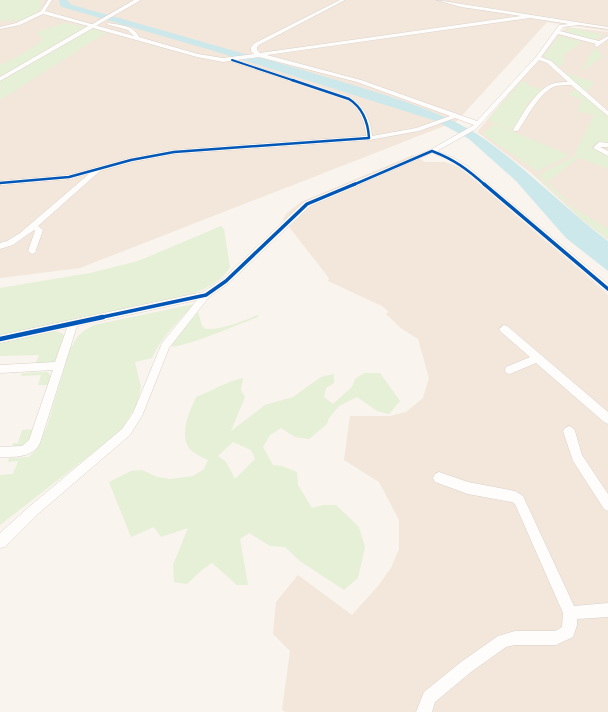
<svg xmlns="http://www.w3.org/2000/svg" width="608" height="712" font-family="Ubuntu,sans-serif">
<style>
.residential{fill:#f2e7da}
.green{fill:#e5f0d7;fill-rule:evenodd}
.water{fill:#cde8eb}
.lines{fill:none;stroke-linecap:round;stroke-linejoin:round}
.minor-casing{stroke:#d9d1cb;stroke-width:1}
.tertiary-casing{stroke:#d9d1cb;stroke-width:1}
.minor{fill:#fefdfc;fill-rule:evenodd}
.tertiary{fill:#fefdfc;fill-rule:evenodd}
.cycleway-far3-casing{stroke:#fff9f0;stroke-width:3}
.cycleway-far2-casing{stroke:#fff9f0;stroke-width:4}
.cycleway-far1-casing{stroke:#fff9f0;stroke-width:5.5}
.cycleway-casing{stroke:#fff9f0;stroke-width:7}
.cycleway-far3{stroke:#0057b8;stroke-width:2}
.cycleway-far2{stroke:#0057b8;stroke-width:2.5}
.cycleway-far1{stroke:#0057b8;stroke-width:3.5}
.cycleway{stroke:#0057b8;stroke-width:4.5}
</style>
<rect width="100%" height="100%" fill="#f9f4ed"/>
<path class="residential" d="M0,0h608v31l-61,-9 -90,99 -377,147 -80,10z
M566,27l42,5v208l-26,-20 -51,-47 -54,-41 81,-97z
M413,155l12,7h20l14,5 30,25 119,103v417h-322l-4,-2 8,-59 -17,-17 3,-32 22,-27 54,40 26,-29 13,-18 8,-19v-29l-20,-38 -35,-22 6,-44h40l16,-4 17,-14 6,-20 -11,-39 -16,-10 -16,-15 3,-2 -7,-6 -54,-25 1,-3 -46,-59 4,-6 14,-11z"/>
<path class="green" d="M0,0h41l1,3h-2v2h2c-9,18 -25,15 -42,16z
M65,23l20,4 -85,50v-12l22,-11 20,-13v-3l-6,-6z
M570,28h1l33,7 -10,5h-3l-25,-8z
M91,29l16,3 -107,68v-18z
M559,36l23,6 -20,14 3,3 -3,7c-8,1 -13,-5 -18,-10z
M597,48l7,11 -4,-1 -16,12 -3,-1 6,-5 -3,-1 6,-4 -3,-1 6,-5 -2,-1z
M563,73h3l28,9 -7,10z
M522,81l6,2 -1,2 17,5 -18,14 2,3 -15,24 -25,-11z
M575,90h2l31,27v27l-9,-1 -6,3 4,5 11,5v13l-33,-13v-3l19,-38 -16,-4 4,-12 -14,-4z
M494,124l76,31 -33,16 -54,-37z
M575,156l3,2 -30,24 -8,-8z
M536,175h2l29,25 -4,1 45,28v10l-25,-19z
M221,226l3,3 6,38c-9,16 -26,22 -42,29l-188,40v-48l90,-15 48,-12z
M194,304c-16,18 -32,32 -42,54l-17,4 6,25 -4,17 -16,27 -121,94v-50l13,-1 5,-13 -10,1 1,-4 20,-1 6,-6 12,-25 23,-77 8,-13 7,-6 9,-5z
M198,312l4,14 4,3c17,1 36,-8 52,-14v2c-14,5 -78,33 -88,29l3,-5z
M55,331l7,2 3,4 -9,26h-20l3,-8 -39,1v-13z
M45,372h3l3,5 -2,8h-11l3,-10 -20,1 1,-3z
M364,373h16l20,28 -11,13 -12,-3 -20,-14 -18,9 -10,12 -2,6 -18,15 -14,-2 -14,-9 -11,7 -7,12 10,18 9,1 15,6 1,13 14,23 11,-3h13l23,22 6,20 -7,31 -14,12 -44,-29 -15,-14 -15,-1 -21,-13 -9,6 8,46h-11l-25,-22 -9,6 -16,15 -13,-2 -1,-17 15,-37 -27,9 -7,-10 -23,10 -22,-55 22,-11 11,-1 15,7 13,2 23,-3 11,-7 4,-9c-6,-3 -14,-6 -19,-12 -10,-15 1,-37 7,-51 16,-6 31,-16 47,-19l-2,12 4,7 -14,34 34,-26 28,-8 28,-20 13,-3v9l-8,5 -2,9 9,7 19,-17 3,-8zM233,442l18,8 4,9 -20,20 -9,-17 -8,-6z
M34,429l-7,18 -15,1 1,-5h5l4,-13z"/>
<path class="water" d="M59,0h8l5,5c68,18 135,39 203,57 38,11 76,22 113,34 30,10 62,21 89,38 47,31 86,73 131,107v30l-42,-33 -50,-57 -47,-42 -33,-18 -222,-70 -152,-44 -2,-2z"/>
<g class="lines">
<defs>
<path id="minor" d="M48,0h4l-7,11 89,25 -6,-6 -22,-6 2,-1c11,2 26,2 31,14l59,17 25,4 31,-4 -3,-3v-4l4,-4 85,-43h5l-86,45 -2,2v3l3,3 261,-37 -60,-9 -25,-7 172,27v2l-29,-4 -16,2 -3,4 39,10 9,-5v3l-11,8 -3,-2 2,-1 -38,-10 -17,23 10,4 57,50v5l-37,-31c-5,0 -10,0 -15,1 -16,5 -29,32 -38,45h-4l-1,-1c9,-15 24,-43 42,-47 4,-1 9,-1 13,-1l-21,-19 -8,-3 -63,69 -39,22 17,7 14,9 140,117v8l-3,-1 -141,-122 -14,-9 -18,-7 -122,53 -81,77 -20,14 -40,51 -27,68 -12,19 -92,79 -33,33 -5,1v-15l30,-27 92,-77 11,-16 29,-70 35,-43 -120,26 -37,117c-7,15 -26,14 -40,14v-10l22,-1 7,-6 24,-70 -53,3v-8l55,-3 12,-34 -67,15v-8l203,-43 20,-13 81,-77 126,-52 44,-25 -19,-7 -36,13 -50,9 -195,14 -42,8 -32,9 -62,55 5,4 -8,23 -3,1 -4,-3 7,-20 -1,-1 -21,15 -13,4v-6l7,-2 13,-8 70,-60 -21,6 -69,6v-4l69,-6 62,-17 43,-8 192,-14c-1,-15 -6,-27 -19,-36l-117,-39 -7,1 -26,-5 -104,-29 -93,53v-4l88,-51 -45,-12 -23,11 -20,4v-2l16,-4 25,-12zM530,18l39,6 -10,1 -23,32 -59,64 -116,-41 -94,-25zM259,57l98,25 93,34 -34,12 -44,8c-1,-17 -8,-29 -21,-38l-115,-38z
M599,142l9,1v4h-8l8,4v5l-15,-8z
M504,325l3,1 101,86v12l-4,-2 -68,-59 -26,11 -4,-1 -1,-3 1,-3 24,-10 -29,-25 -2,-3z
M569,426l4,2 2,3 7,24 26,39v17l-4,-2 -31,-48 -10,-30 2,-3z
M439,472l29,10 47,9 8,5 51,110 34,-3v14l-31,2v6l-4,12 -17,8h-41l-9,2 -35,25 -36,30 -3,10h-16l8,-20 37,-30 37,-26 17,-5h40l7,-4 1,-14 -48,-109 -3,-2 -44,-8 -33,-12 -2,-4 2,-4z"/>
<path id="tertiary" d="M134,0h7l-47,27 -5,-1z"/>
</defs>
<use href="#minor" class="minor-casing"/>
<use href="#tertiary" class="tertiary-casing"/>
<use href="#minor" class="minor"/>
<use href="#tertiary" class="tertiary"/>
<defs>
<path id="cycleway-far3" d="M232,60l63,21"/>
<path id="cycleway-far2" d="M0,183l69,-6 62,-17 43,-8 195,-14c-1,-17 -6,-30 -20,-39l-57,-19
M353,185l79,-34c23,9 35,18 53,34"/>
<path id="cycleway-far1" d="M484,184l124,105
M98,318l108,-23 20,-14 81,-77 48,-20"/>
<path id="cycleway" d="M0,339l103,-22"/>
</defs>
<use href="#cycleway-far3" class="cycleway-far3-casing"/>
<use href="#cycleway-far2" class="cycleway-far2-casing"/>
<use href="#cycleway-far1" class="cycleway-far1-casing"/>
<use href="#cycleway" class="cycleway-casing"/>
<use href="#cycleway-far3" class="cycleway-far3"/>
<use href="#cycleway-far2" class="cycleway-far2"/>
<use href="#cycleway-far1" class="cycleway-far1"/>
<use href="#cycleway" class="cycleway"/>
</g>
</svg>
